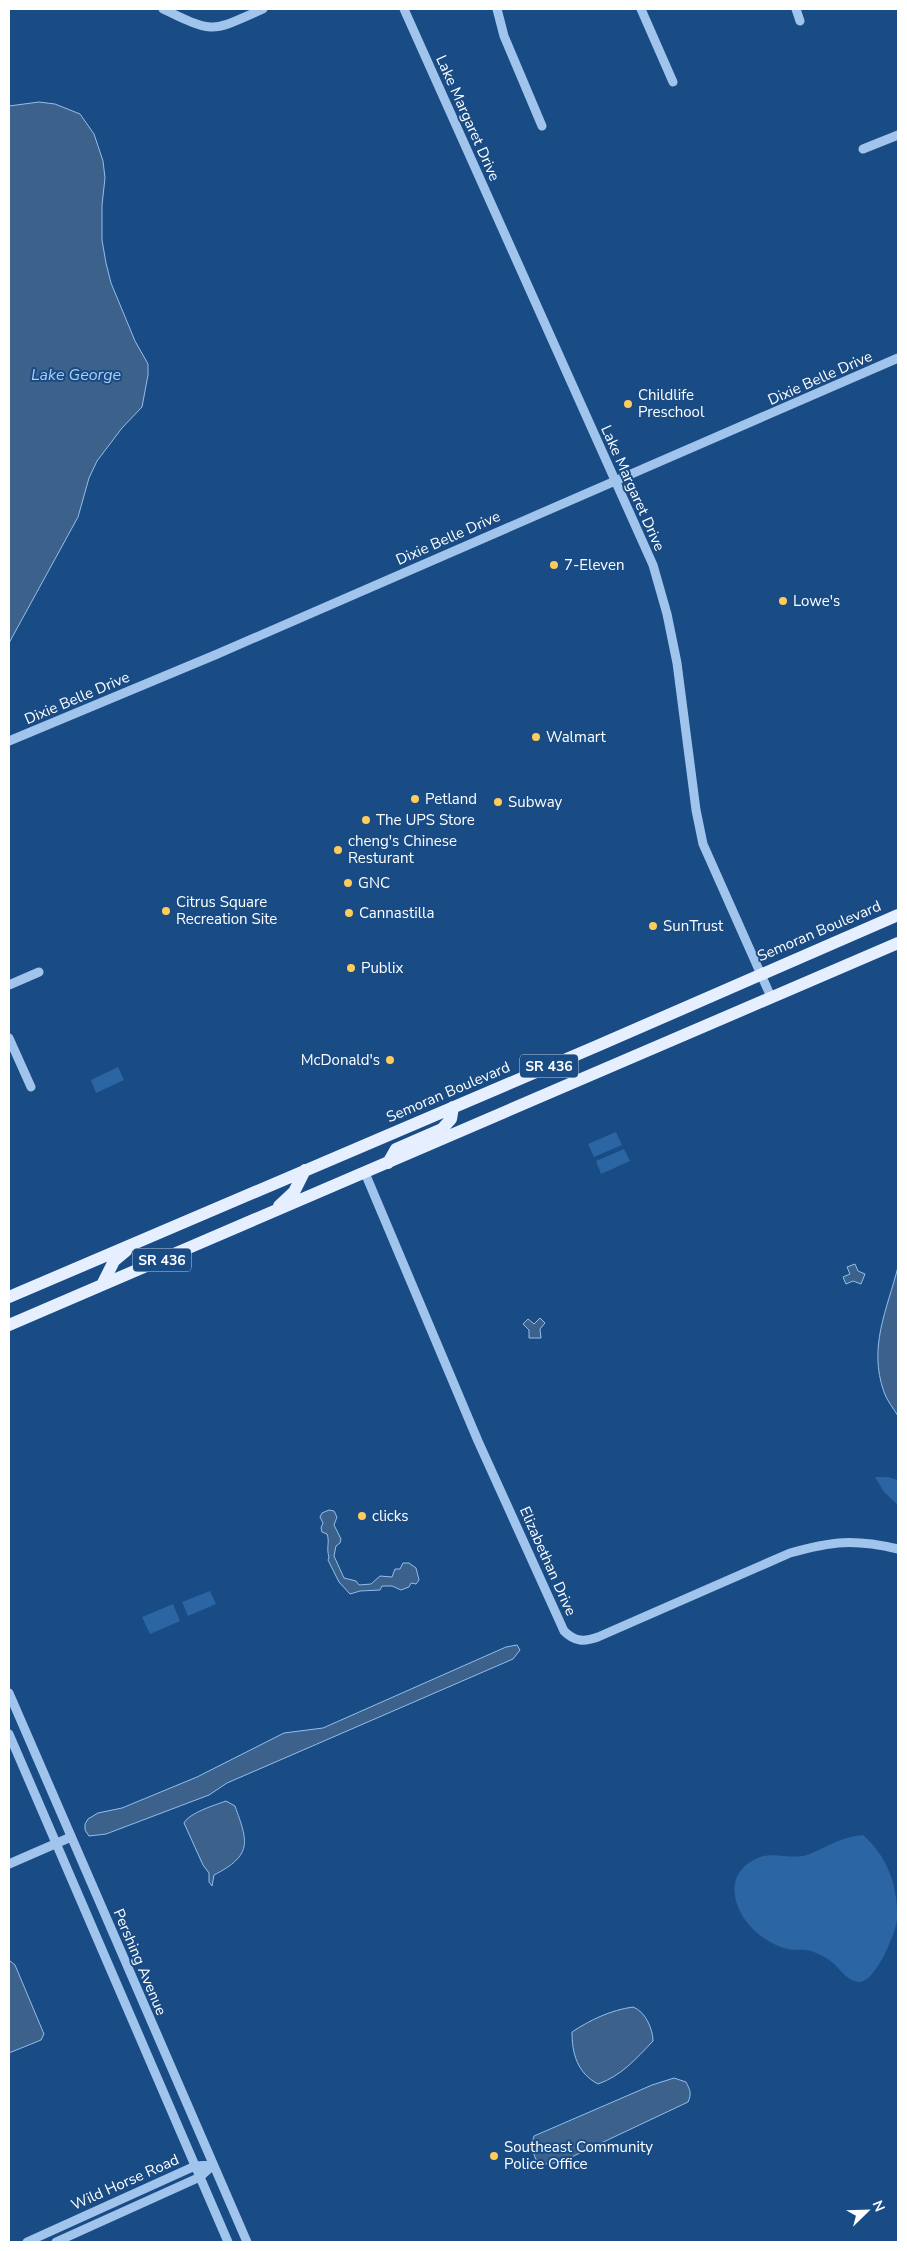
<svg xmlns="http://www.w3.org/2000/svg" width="907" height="2251" font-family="'Nunito Sans',sans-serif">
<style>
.green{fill:#2c65a3}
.water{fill:#3c618b;stroke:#92bfee}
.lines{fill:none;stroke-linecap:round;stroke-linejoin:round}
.minor{stroke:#a0c4ec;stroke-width:9}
.major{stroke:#e5efff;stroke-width:12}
.poi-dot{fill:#ffcc5b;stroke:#194b85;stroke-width:2}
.labels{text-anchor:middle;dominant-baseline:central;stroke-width:4;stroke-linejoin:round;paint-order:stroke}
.shield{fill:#194b85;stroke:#bac9da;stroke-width:1}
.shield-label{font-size:14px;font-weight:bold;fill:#fff}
.street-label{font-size:15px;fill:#fff;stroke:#194b85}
.poi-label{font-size:15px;fill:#fff;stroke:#194b85;text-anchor:start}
.water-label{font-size:16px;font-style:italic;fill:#abcef3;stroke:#194b85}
</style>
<rect width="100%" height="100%" fill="#194b85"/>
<path class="green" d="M118,1067l6,13 -28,13 -5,-13z
M616,1132l6,13 -28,12 -6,-13z
M624,1149l6,12 -29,13 -5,-13z
M875,1477h13l10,3v25l-14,-13z
M210,1591l6,13 -28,12 -6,-14z
M173,1604l7,17 -30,13 -8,-17z
M863,1835c25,22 35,51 34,84 -1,14 -21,62 -37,63 -12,0 -19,-12 -27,-19 -6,-5 -12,-8 -19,-11 -9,-4 -18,-1 -26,-3 -7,-1 -16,-6 -21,-9 -31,-18 -50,-65 -9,-82 14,-7 34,2 49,-3 21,-8 33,-18 56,-20z"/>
<path class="water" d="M39,102l16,2 25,10 14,20 9,27 2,17 -3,27v35l4,23 5,20 24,58 13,23v11l-6,32 -20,21 -25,33 -8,17 -11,39 -69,126v-537z
M855,1264l3,7 7,3 -4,10 -8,-3 -7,3 -3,-7 7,-3 -3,-7z
M898,1267v149c-4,-7 -11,-15 -14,-24 -16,-45 3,-82 14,-125z
M540,1318l5,5 -5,6 1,9h-12v-8l-6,-6 5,-5 6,5z
M329,1510l5,1 3,6 -3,8 7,14 -1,4 -4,3 -2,10 10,22 12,3 3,4 12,-1 9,-8 12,1 3,-8h5l3,-6h6l7,5 3,12 -3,4 -5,-1 -2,4 -8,3 -9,-4h-10l-2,4 -20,1 -10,3 -11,-12 -11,-22 1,-3c-3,-9 1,-15 -2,-23l-5,-2 -1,-4 2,-5 -3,-6 2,-4z
M517,1645l3,5 -7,9 -249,108 -37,16 -18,12 -103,39 -17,2 -4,-6v-6l3,-5 10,-6 24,-5 75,-31 87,-44 39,-5 183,-81z
M226,1801l9,5c13,36 18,49 -21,69l-2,11 -3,-4v-9l-6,-8 -19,-42c5,-10 31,-18 42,-22z
M9,1960l6,5 29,69 -3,6 -32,13z
M633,2007c12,4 20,22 20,34 -17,18 -32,35 -55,43 -21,-11 -26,-31 -26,-52 18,-12 39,-22 61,-25z
M674,2078l12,4c4,8 6,11 2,20l-127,60 -15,2 -10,-4 -5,-14 3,-10 118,-51z"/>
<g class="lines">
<path class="minor" d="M163,9c52,25 48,23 100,0
M404,9l249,556 14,49 10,49 19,147 7,34 68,153
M497,9l7,27 38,90
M641,9l32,73
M796,9l4,12
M863,149l35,-14
M9,741l206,-86 683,-297
M9,985l30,-13
M9,1038l22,49
M365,1173l113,268 86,190c11,11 20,11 34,6l192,-84c43,-12 64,-14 108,-4
M9,1693l238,549
M9,1734l219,508
M9,1864l62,-27
M27,2242l168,-76 18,-1
M56,2242l144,-65 13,-12"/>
<path class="major" d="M388,1163l8,-14 46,-20 9,-10 2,-12
M279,1206l15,-14 11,-22
M102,1285l12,-24 12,-10
M9,1297l588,-251 301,-131
M9,1325l889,-382"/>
</g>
<g class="poi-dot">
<circle cx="628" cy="404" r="5"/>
<circle cx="554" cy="565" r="5"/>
<circle cx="783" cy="601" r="5"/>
<circle cx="536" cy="737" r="5"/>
<circle cx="415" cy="799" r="5"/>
<circle cx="498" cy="802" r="5"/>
<circle cx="366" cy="820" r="5"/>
<circle cx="338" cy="850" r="5"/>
<circle cx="348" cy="883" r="5"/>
<circle cx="166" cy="911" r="5"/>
<circle cx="349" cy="913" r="5"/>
<circle cx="653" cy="926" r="5"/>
<circle cx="351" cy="968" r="5"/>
<circle cx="390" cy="1060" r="5"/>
<circle cx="362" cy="1516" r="5"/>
<circle cx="494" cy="2156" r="5"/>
</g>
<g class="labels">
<g class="shield">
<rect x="520" y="1054.5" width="58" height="23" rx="4"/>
<rect x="133" y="1248.5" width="58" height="23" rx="4"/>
</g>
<g class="shield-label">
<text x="549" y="1066">SR 436</text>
<text x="162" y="1260">SR 436</text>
</g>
<g class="street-label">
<text transform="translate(468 118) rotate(66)">Lake Margaret Drive</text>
<text transform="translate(820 378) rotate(-24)">Dixie Belle Drive</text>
<text transform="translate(633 488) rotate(66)">Lake Margaret Drive</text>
<text transform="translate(448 538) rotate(-24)">Dixie Belle Drive</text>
<text transform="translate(77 698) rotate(-23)">Dixie Belle Drive</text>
<text transform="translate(819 931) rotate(-23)">Semoran Boulevard</text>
<text transform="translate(448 1092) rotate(-23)">Semoran Boulevard</text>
<text transform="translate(548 1561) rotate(66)">Elizabethan Drive</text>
<text transform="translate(140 1962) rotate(67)">Pershing Avenue</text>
<text transform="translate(125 2182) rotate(-24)">Wild Horse Road</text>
</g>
<g class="poi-label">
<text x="638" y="395">Childlife<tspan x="638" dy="17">Preschool</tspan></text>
<text x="564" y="565">7-Eleven</text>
<text x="793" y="601">Lowe's</text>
<text x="546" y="737">Walmart</text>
<text x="425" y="799">Petland</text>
<text x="508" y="802">Subway</text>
<text x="376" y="820">The UPS Store</text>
<text x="348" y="841">cheng's Chinese<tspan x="348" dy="17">Resturant</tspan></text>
<text x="358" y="883">GNC</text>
<text x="176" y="902">Citrus Square<tspan x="176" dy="17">Recreation Site</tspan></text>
<text x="359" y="913">Cannastilla</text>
<text x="663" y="926">SunTrust</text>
<text x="361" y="968">Publix</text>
<text x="380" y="1060" text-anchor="end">McDonald's</text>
<text x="372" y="1516">clicks</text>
<text x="504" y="2147">Southeast Community<tspan x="504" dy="17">Police Office</tspan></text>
</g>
<g class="water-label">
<text x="76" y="375">Lake George</text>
</g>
</g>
<rect width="907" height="2251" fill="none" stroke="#ffffff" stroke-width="20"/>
<g transform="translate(867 2211) rotate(67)" stroke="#194b85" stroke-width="4" paint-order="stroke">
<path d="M0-4L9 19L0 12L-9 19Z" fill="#ffffff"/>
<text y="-8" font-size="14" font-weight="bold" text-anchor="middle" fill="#ffffff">N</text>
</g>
</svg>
